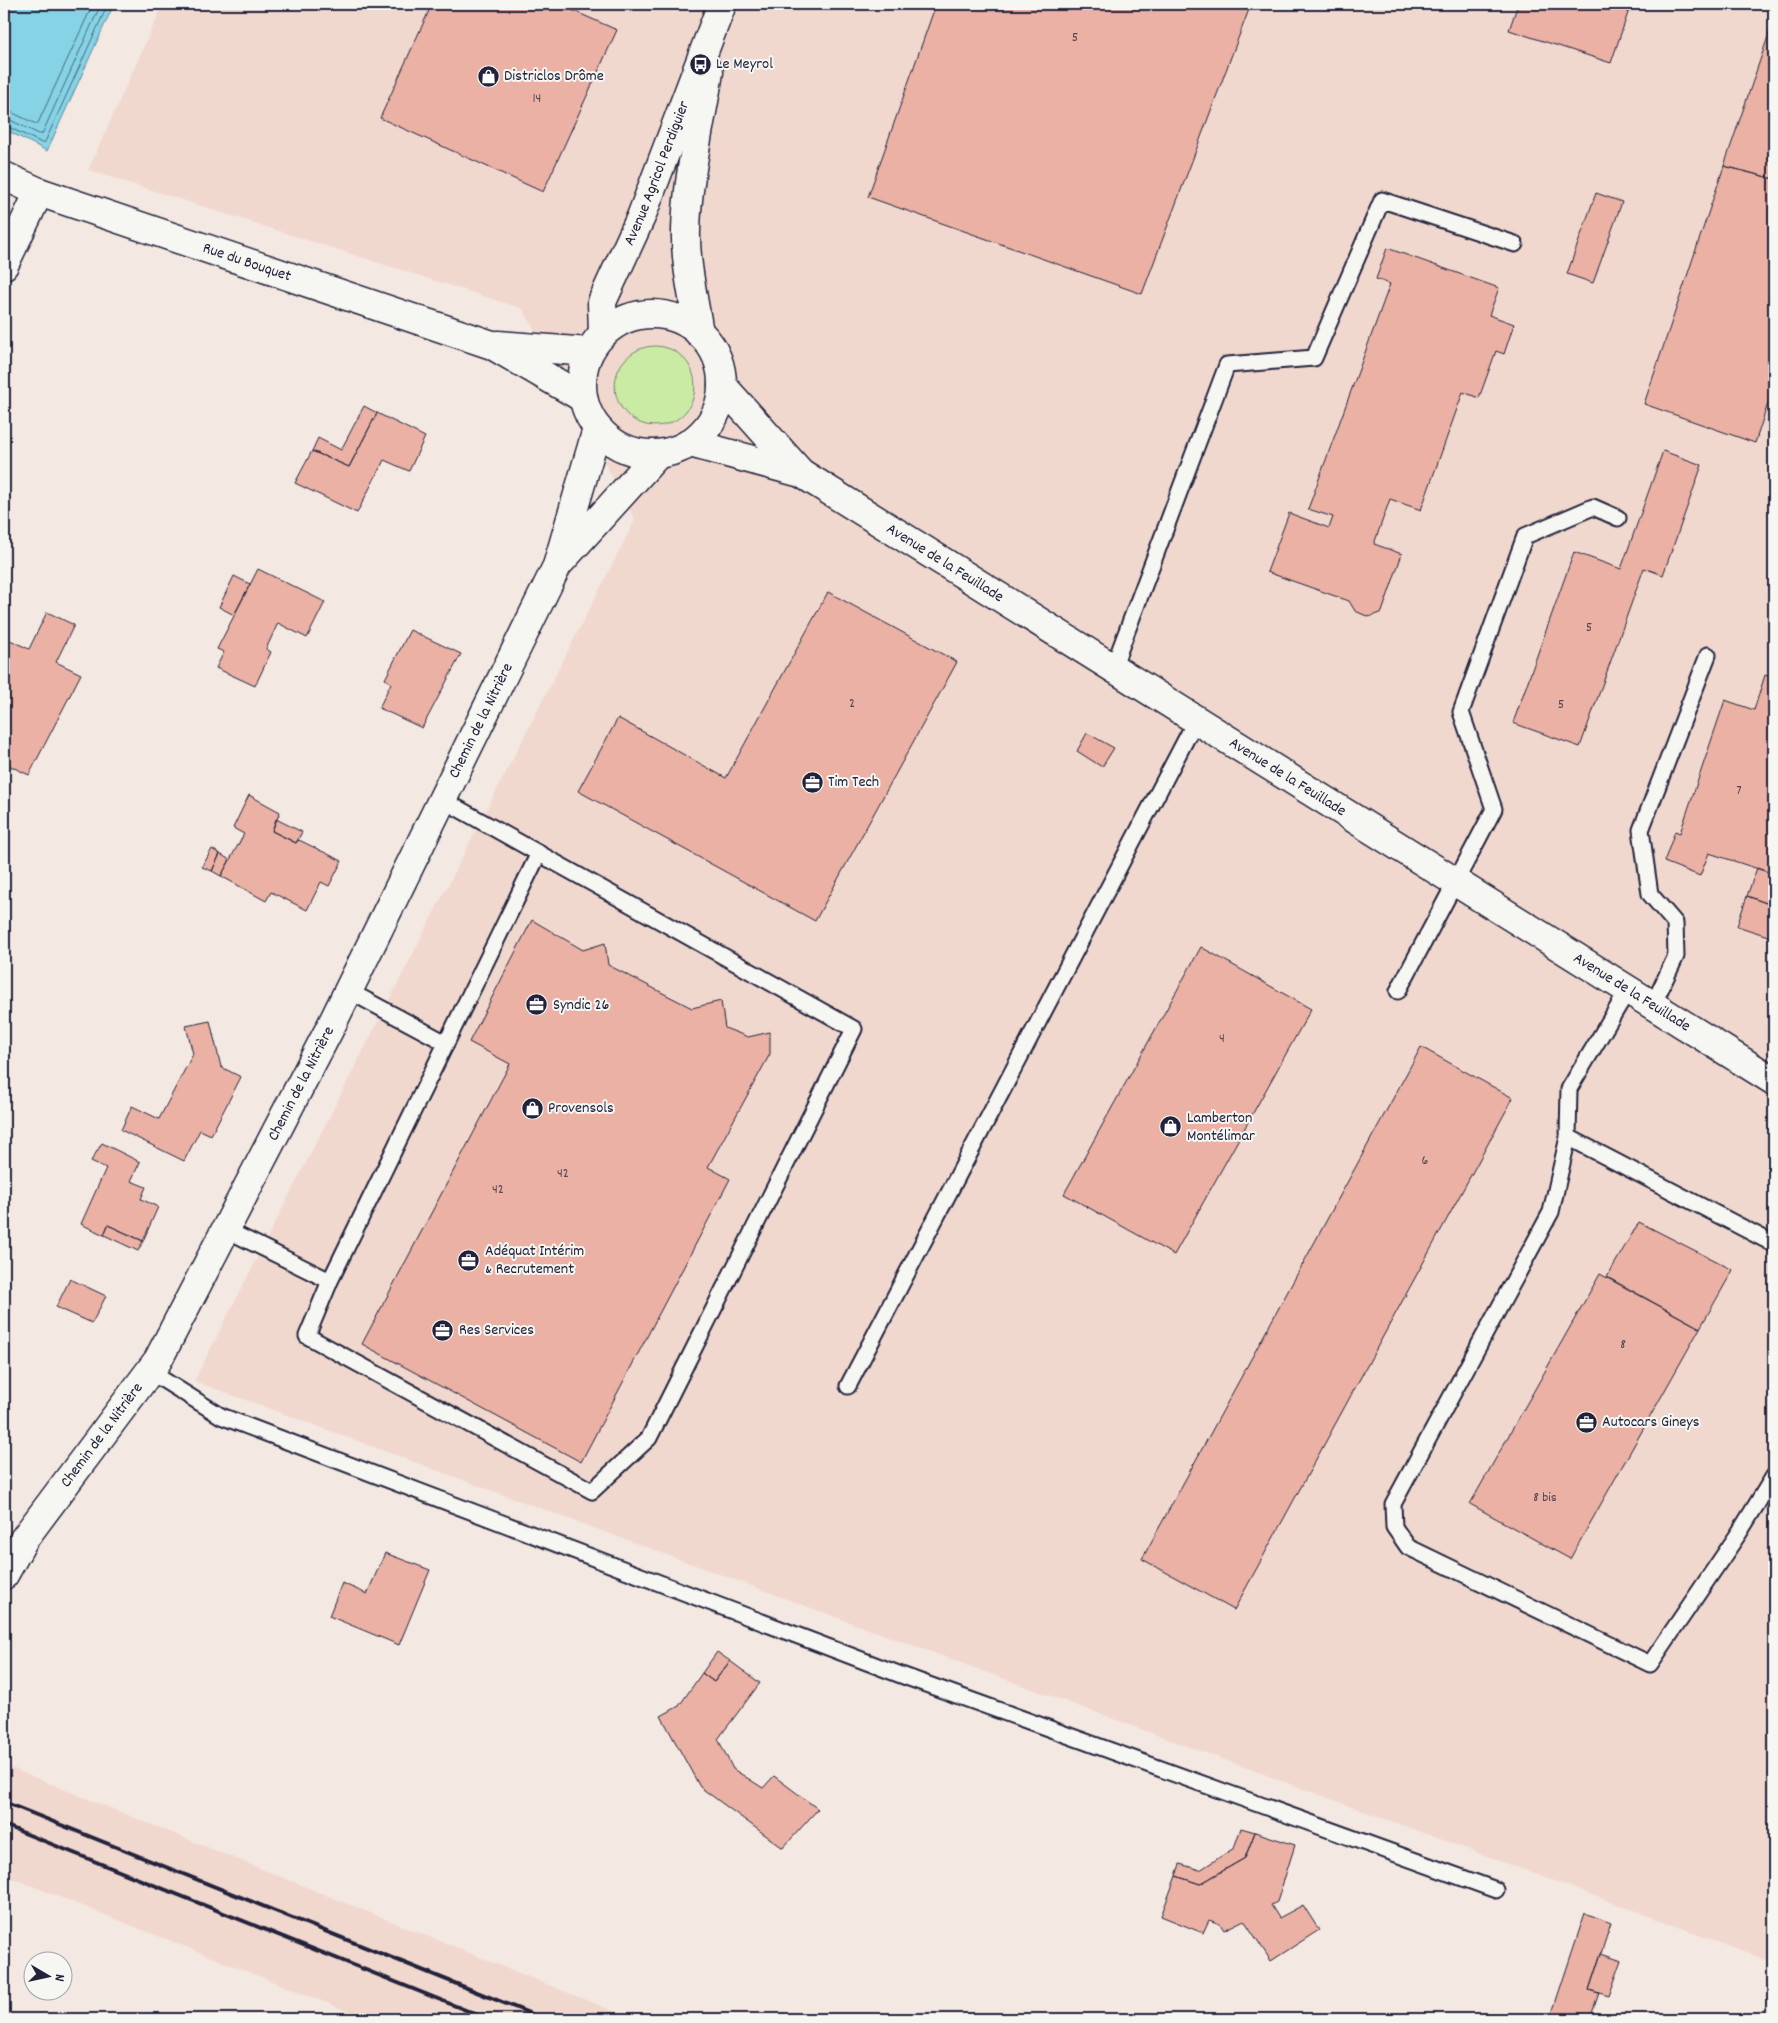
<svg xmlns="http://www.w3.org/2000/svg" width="1778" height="2023" font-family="Dekko,sans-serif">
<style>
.built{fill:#f1d8cf}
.green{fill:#c9eba4;stroke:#768670}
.water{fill:#85d3e4;stroke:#5d8ca0}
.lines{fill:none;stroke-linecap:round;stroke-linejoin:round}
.shore{stroke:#4a697f;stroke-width:1}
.building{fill:#eab1a4;stroke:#22223b}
.lane-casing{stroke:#22223b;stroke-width:19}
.street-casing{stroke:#22223b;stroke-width:31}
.lane{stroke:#f6f6f2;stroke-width:15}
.street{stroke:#f6f6f2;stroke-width:28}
.rail{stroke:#22223b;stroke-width:4}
.labels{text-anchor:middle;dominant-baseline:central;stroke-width:4;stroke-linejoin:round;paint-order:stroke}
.number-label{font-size:14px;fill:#544655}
.poi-label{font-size:16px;fill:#22223b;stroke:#f6f6f2;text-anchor:start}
.street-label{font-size:16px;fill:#22223b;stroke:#f6f6f2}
</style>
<rect width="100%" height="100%" fill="#f4e8e2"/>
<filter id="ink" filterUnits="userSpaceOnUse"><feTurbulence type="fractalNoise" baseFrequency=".02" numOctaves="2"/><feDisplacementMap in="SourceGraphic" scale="10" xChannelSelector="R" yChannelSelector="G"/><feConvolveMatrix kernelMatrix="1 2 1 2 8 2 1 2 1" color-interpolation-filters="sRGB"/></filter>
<g filter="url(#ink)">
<path class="built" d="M163,4h1611v1958l-1580,-581 441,-861 -112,-211 -435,-139z
M4,1765l629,254h-266l-363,-144z"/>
<path class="green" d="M615 386a40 40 0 1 1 80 0a40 40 0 1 1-80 0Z"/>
<path class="water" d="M4,4h110l-67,147 -43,-22z"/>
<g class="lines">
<path class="shore" d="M4,111l9,2 23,11 2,-1 55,-119
M4,119l6,1 29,14h3l59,-130
M4,125l38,18 3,-1 63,-138"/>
</g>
<path class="building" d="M432,4h126l59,26 -74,162 -163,-74z
M936,4h315l-109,290 -274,-97z
M1518,4h113l-20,59 -102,-33z
M1774,19v160l-50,-13z
M1724,166l50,13v206l-19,58 -111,-39z
M1596,193l26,9 -29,81 -26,-9z
M1387,248l112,40 -10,27 25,9 -10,30 -8,-3 -17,47 -16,-6 -42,118 -31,-11 -16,45 28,10 -20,58 -13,5 -14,-6 -6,-10 -82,-29 22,-59 40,15 4,-11 -25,-8 82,-225 -14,-5z
M364,406l13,7 -28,54 -37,-16 6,-13 23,12z
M377,413l48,24 -16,34 -25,-11 -27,53 -62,-30 17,-32 37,16z
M1663,451l39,14 -39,110 -19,-7 -64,179 -67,-24 61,-171 47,17z
M258,569l67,33 -18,36 -29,-15 -12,26 5,3 -16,34 -39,-18 8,-16 -7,-3z
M234,576l16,8 -16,31 -15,-8z
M828,592l129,70 -142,259 -237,-130 40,-73 108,60z
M47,612l27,13 -18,37 25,12 -52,101 -25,-12v-126l25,12z
M410,630l51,24 -39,74 -43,-20 12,-25 -6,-4z
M1765,675l9,3v196l-65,-21 -9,23 -36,-14 11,-31 5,2 45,-133 29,10z
M1087,733l27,15 -12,19 -25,-16z
M249,795l31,17 -8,19 24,12 3,-3 43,21 -13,25 -8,-4 -14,28 -36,-18 -5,9 -45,-25 23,-42 -11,-6z
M276,819l26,13 -6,11 -24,-12z
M212,849l8,5 -8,17 -10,-4z
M220,854l10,6 -9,16 -9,-5z
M1757,868l17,6v15l-5,15 -22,-8z
M1774,889v49l-37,-12 10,-30 22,8z
M532,920l51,30 22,-7 3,22 84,43 29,-7 4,27 23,9 22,-5v22l-62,113 22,12 -149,283 -219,-118 148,-280 -41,-22z
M1201,947l110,62 -137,246 -110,-61z
M210,1021l11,46 20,10 -30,58 -11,-5 -16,31 -63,-31 11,-24 27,13 34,-65 -7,-28z
M1421,1047l92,51 -279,512 -92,-51z
M102,1143l38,19 -9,19 15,6 -5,12 17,8 -15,34 -35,-16 -4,10 -23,-11 25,-56 -15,-7z
M1639,1222l94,48 -33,58 -93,-51z
M108,1225l35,16 -5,10 -34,-16z
M1600,1274l100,54 -130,231 -100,-55z
M70,1279l36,17 -14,27 -36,-16z
M385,1553l45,17 -31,75 -70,-29 13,-33 25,11z
M717,1652l13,9 -16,21 -12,-9z
M730,1661l30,22 -42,56 15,30 30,19 11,-12 44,33 -35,39 -83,-61 -39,-71 18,-10 23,-33 12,9z
M1241,1828l14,4 -10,26 -45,26 -24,-8 4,-12 20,6 34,-22z
M1255,1832l40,13 -18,57 -6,3 8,13 24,-13 16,25 -48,31 -27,-41 -20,10 -4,-6 -11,-4 -6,13 -42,-17 15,-40 24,8 45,-26z
M1585,1913l26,10 -22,67 10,3 -9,26h-40z
M1601,1953l21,7 -13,36 -20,-6z"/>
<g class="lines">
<defs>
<path id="lane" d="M1113,668l114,-303 87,-7 68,-158 133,44
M443,800l411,229 -205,409 -57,53 -285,-155 23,-55 209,-428
M1628,990l-59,99 -1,48 -17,75 -158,292 1,23 14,20 242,117 89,-131 35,-57
M349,991l97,52
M1398,991l96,-182 -33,-97 64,-176 68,-29 25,11
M1653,1005l23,-49 -1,-33 -25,-29 -9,-64 67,-175
M1568,1137l206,107
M225,1229l105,52
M149,1371l72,45 680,259 595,215
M848,1386l348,-666"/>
<g id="street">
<path id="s1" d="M4,176l35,16 453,153 91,53"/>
<path d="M4,265l35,-73"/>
<circle cx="652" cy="384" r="70"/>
<path id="s2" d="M603,333l-1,-31 39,-85 81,-213"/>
<path d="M699,333c-5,-34 -14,-69 -13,-102 1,-52 15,-108 23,-159"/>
<path d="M498,345l91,7"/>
<path id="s3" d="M722,385l79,88 973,608"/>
<path d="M690,443l111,30"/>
<path d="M561,561l97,-107"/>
<path id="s4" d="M4,1575l20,-36 134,-179 173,-334 226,-460 40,-137"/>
</g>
</defs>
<use href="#lane" class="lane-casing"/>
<use href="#street" class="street-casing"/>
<use href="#lane" class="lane"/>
<use href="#street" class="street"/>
<path class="rail" d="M4,1802l540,217
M4,1825l484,194"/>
</g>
</g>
<defs>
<symbol id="bus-disc" viewBox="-11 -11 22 22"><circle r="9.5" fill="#22223b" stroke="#f6f6f2"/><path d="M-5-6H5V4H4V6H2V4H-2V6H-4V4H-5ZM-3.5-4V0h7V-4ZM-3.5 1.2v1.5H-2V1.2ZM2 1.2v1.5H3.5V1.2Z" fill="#fff"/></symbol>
<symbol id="shop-disc" viewBox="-11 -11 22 22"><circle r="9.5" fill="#22223b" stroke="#f6f6f2"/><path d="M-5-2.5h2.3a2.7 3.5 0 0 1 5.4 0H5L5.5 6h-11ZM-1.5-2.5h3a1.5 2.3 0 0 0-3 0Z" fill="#fff"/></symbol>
<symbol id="office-disc" viewBox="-11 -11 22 22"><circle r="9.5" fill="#22223b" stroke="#f6f6f2"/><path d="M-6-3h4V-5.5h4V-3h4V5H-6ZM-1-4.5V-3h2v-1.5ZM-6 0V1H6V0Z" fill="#fff"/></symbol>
</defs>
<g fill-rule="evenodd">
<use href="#bus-disc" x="688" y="52" width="25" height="25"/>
<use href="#shop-disc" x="476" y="64" width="25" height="25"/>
<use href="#office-disc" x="800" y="770" width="25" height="25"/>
<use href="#office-disc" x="524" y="992" width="25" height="25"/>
<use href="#shop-disc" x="520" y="1096" width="25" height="25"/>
<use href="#shop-disc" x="1158" y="1114" width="25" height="25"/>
<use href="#office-disc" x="456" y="1248" width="25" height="25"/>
<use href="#office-disc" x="430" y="1318" width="25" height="25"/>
<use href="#office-disc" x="1574" y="1410" width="25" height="25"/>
</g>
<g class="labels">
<g class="number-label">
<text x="1075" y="38">5</text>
<text x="537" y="99">14</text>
<text x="1589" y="628">5</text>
<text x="852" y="704">2</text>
<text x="1561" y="705">5</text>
<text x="1739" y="791">7</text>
<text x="1222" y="1039">4</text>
<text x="1425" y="1161">6</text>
<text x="563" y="1174">42</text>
<text x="498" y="1190">42</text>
<text x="1623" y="1345">8</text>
<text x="1545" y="1498">8 bis</text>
</g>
<g class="poi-label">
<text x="716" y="64">Le Meyrol</text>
<text x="504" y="76">Districlos Drôme</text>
<text x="828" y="782">Tim Tech</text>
<text x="553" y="1005">Syndic 26</text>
<text x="548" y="1108">Provensols</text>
<text x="1187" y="1118">Lamberton<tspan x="1187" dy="18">Montélimar</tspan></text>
<text x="485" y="1251">Adéquat Intérim<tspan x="485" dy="18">&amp; Recrutement</tspan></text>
<text x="459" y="1330">Res Services</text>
<text x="1602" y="1422">Autocars Gineys</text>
</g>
<g class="street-label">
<text stroke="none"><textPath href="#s2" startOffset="171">Avenue Agricol Perdiguier</textPath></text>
<text stroke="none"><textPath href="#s1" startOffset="258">Rue du Bouquet</textPath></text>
<text stroke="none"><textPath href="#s3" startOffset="288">Avenue de la Feuillade</textPath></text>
<text stroke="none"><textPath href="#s4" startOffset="981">Chemin de la Nitrière</textPath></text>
<text stroke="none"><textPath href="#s3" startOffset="692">Avenue de la Feuillade</textPath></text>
<text stroke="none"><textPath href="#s3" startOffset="1098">Avenue de la Feuillade</textPath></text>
<text stroke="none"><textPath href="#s4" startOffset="576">Chemin de la Nitrière</textPath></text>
<text stroke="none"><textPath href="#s4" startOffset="171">Chemin de la Nitrière</textPath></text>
</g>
</g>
<rect width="1778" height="2023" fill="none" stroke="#f6f6f2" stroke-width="20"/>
<rect x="10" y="10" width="1758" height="2003" fill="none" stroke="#22223b" stroke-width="2" filter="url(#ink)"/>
<g transform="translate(48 1976) rotate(99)"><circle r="24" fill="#f6f6f2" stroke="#a1a1a9"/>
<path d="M0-4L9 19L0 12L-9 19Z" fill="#22223b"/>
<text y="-8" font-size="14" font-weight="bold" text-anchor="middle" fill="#22223b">N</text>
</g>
</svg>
